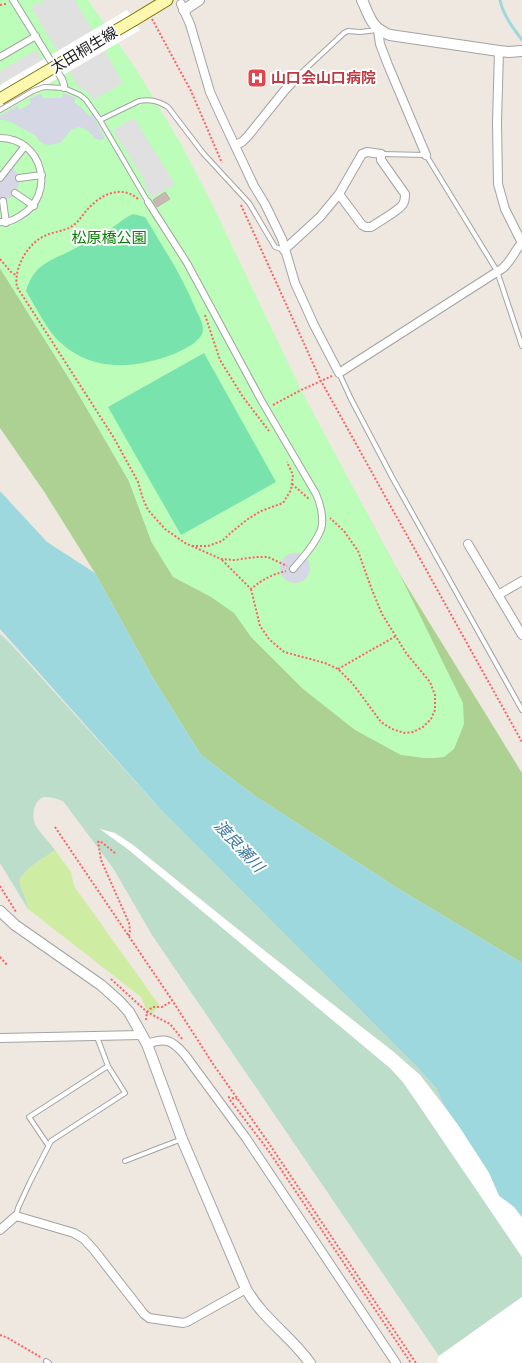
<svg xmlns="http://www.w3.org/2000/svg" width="522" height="1363" font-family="Jost,'Noto Sans JP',sans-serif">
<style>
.grass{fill:#cfeda2}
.forest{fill:#acd192}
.wetland{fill:#bcddca}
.park{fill:#bbfdb9}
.pitch{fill:#78e3ad}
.parking{fill:#e0e0e0}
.plaza{fill:#d5d7e4}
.water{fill:#9dd8df}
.pier{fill:#fff}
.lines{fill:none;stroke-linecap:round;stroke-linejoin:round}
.stream{stroke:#9dd8df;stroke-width:3}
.building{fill:#c6b9b4;stroke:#c1aca2}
.service-casing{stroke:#a3a3a3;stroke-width:6}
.pedestrian-casing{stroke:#a3a3a3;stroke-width:8}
.minor-casing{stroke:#a3a3a3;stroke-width:10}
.tertiary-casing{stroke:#a3a3a3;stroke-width:12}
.secondary-casing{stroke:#767400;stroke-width:13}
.path{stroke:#ff6163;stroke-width:2;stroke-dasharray:2 2;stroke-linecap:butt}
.service{stroke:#fff;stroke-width:4}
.pedestrian{stroke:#fff;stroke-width:6}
.minor{stroke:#fff;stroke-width:8}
.tertiary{stroke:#fff;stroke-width:10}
.secondary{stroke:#fef8af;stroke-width:11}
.secondary-bridge-casing{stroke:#767400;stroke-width:13;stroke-linecap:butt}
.secondary-bridge{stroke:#fef8af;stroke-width:11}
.labels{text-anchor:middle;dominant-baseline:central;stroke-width:4;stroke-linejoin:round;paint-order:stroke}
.street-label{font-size:15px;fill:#1c1c1c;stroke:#fff}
.health-label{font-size:15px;font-weight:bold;fill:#be3a42;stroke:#fff;text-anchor:start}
.park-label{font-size:15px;fill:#088004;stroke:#fff}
.water-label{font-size:16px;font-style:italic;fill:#3e7ba1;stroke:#fff}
</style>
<rect width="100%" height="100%" fill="#eee8e0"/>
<path class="grass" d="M55,850l16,22 3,14 85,119 -7,9 -7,-7 -4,-10 -113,-88c-1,-10 -6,-16 -8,-25 -3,-12 26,-27 35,-34z"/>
<path class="forest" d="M0,268l72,115 57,98 23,62 203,-51 45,83 122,198v190l-120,-72 -147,-95 -54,-41 -48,-77 -58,-105 -50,-80 -45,-65z"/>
<path class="wetland" d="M0,634l9,8 153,169 257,258 18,20 6,15 -23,-29 -287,-230 -32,-16 28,21 261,218 13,14 11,16 108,159v40l-83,59 -287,-421 -39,-67 -50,-67c-6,-2 -12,-4 -18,-4 -12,2 -14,20 -9,29 5,8 13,16 19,24 -9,7 -38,22 -35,34 2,9 7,15 8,25l-28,-46z"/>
<path class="park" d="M0,0h88l48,69 44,73 32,62 89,186 99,185 63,128 1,21 -10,25 -10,8 -9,1h-11l-23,-3 -46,-25 -52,-41 -52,-52 -17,-24 -23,-16 -38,-20 -21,-34 -23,-62 -57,-98 -72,-115z"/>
<path class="pitch" d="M133,214l12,3c18,30 38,60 51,93 3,6 7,13 7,20 -1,11 -18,19 -27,23 -41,17 -88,20 -121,-16 -10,-11 -21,-33 -29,-46 8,-27 24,-30 46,-41 11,-6 22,-11 33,-17 9,-6 17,-14 28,-19z
M204,353l72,129 -95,53 -73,-128z"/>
<path class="parking" d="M45,0h30l48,83 -30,17 -5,-8 -9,-4 -48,-81z
M36,50l18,32 -54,32v-43z
M134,118l41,66 -23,14 -8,-13 2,-2 -33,-53z"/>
<path class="plaza" d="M63,93l13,5 -2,4 8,6 7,8 3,-2 13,24 -4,2 -5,-1 -9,-9 -7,-3 -8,2 -12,14 -10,2 -6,-1 -5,-3 -3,-5 -25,-14 -6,-2h-5v-4l17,-10 3,4 11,-7 -2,-4 9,-4 3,-1 2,4h19z
M10,165l7,8 2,12 -7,12 -12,4v-23z
M280 568a15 15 0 1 1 30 0a15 15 0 1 1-30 0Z"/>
<path class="water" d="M0,491l47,51 48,31 58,105 48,77 54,41 147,95 120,72v254l-8,-10 -15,-11 -10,-23 -31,-48 -15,-21 -6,-15 -18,-20 -257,-258 -162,-182z"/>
<path class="pier" d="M127,10l13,20 -140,82v-27z
M100,829l15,4 18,12 119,96 143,112 25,22 38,50 31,48 10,23 15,11 8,11v39l-108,-159 -11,-16 -13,-14 -261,-218z
M522,1297v66h-83l-2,-3 2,-4z"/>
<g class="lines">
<path class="stream" d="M500,0c3,15 13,28 22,40"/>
</g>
<path class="building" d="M165,192l5,7 -13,8 -4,-7z"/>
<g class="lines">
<defs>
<path id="service" d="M299,75l45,-42 4,-2 12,1 17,-2
M0,110l33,-19 11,-4 20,1 16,7 6,5 14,20 48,82
M100,120l39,-19c12,-2 19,0 29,6l35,46 46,50 26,44 9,3
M381,154l45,1 71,116 25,75
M339,373l12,26 41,78 130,233
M48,1145l-19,-28 79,-51
M125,1161l57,-22
M16,1216l2,-8 12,-26 21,-41 74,-48 -17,-27 -11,-29
M46,1361l3,2"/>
<path id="pedestrian" d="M13,0l49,79 2,6v3
M0,57l36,-21
M0,138c43,0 57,57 20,78 -6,4 -13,7 -20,6
M0,178l25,-32
M19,178l23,-3
M15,193l19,13
M3,201l3,22
M148,202l39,61 74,137 55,94c4,9 7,20 6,31 -2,13 -20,34 -29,44"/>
<path id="minor" d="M181,4l9,20 20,68 10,22 34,72 11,18 17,35 13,44 19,42 25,48 164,-105c10,-9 11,-17 19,-25
M378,30l2,14 8,21 38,90
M499,51l-2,71 1,62 7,25 17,34
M235,145l7,-3 6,-6 37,-46 14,-15
M284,250l36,-33 19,-23 23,-40 5,-2 14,2v6l24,34c0,4 0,7 -2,10 -3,6 -25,18 -32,23h-5l-4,-2 -23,-31
M468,544l54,91
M498,595l24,-14
M0,1038l141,-3
M147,1044c19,-7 25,-4 38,11l61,83 150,225
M0,1230l16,-14 58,17 10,6 10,11 50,64 5,4 34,5 4,-1 59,-33"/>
<path id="tertiary" d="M362,0c8,17 9,28 28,35l109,16 10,1 12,-1
M184,10l15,-10
M0,911l15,14 86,60 19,17 9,10 18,32 35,95 64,150c18,31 44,46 64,74"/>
<path id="secondary" d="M134,20l33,-20"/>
</defs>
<use href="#service" class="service-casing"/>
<use href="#pedestrian" class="pedestrian-casing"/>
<use href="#minor" class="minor-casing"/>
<use href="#tertiary" class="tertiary-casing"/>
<use href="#secondary" class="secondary-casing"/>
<path class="path" d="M0,5l6,-1
M152,19l39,72 31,72
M138,199c-17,-15 -38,-4 -51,11 -4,4 -7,10 -12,14 -8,7 -19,7 -28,11 -18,6 -34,33 -30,52l97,151 24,44 5,17 5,11 17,19 20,14 36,16 13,1 23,-3h11l19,9
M241,205l80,176 201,361
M0,259l11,13 5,3
M205,315l15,45 23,37 26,34
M273,405l28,-15 31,-14
M292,484l17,15
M192,546h16l14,-5 12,-11 14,-11 13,-8 22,-8 8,-13 2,-15 -6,-13
M222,560l29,29c12,-10 20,-14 35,-18
M251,589l9,37 9,13 15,13 41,11 13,6 15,15 28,38 11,7 12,4 9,-1 10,-5 8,-8 4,-9v-15l-5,-13 -24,-29 -24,-39 -10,-24 -14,-39 -14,-20 -14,-13
M338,669l58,-33
M55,827l117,173 41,64 55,78 148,221
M115,853l-15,-12 -2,1 3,18 28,63 1,7 -1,6
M0,886l16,26
M0,957l8,9
M111,979l36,33 23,12 13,16
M146,1020l1,-8 3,-3 3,-2h9l10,-6
M228,1097l9,2
M230,1100l38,50 143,213
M0,1335l8,3 34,20"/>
<use href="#service" class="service"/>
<use href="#pedestrian" class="pedestrian"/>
<use href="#minor" class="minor"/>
<use href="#tertiary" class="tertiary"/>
<use href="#secondary" class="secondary"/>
<defs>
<path id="secondary-bridge" d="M0,99l134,-79"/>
</defs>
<use href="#secondary-bridge" class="secondary-bridge-casing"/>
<use href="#secondary-bridge" class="secondary-bridge"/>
</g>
<defs>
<symbol id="hospital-square" viewBox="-11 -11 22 22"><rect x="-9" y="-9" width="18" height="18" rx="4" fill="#e0444e" stroke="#fff"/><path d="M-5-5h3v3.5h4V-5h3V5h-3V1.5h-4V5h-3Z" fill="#fff"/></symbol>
</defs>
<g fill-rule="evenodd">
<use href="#hospital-square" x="246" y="67" width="22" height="22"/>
</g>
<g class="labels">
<g class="street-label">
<text transform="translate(84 50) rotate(-31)">太田桐生線</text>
</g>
<g class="health-label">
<text x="271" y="78">山口会山口病院</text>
</g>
<g class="park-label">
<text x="109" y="238">松原橋公園</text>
</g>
<g class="water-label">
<text transform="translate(239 846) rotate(47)">渡良瀬川</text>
</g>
</g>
</svg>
